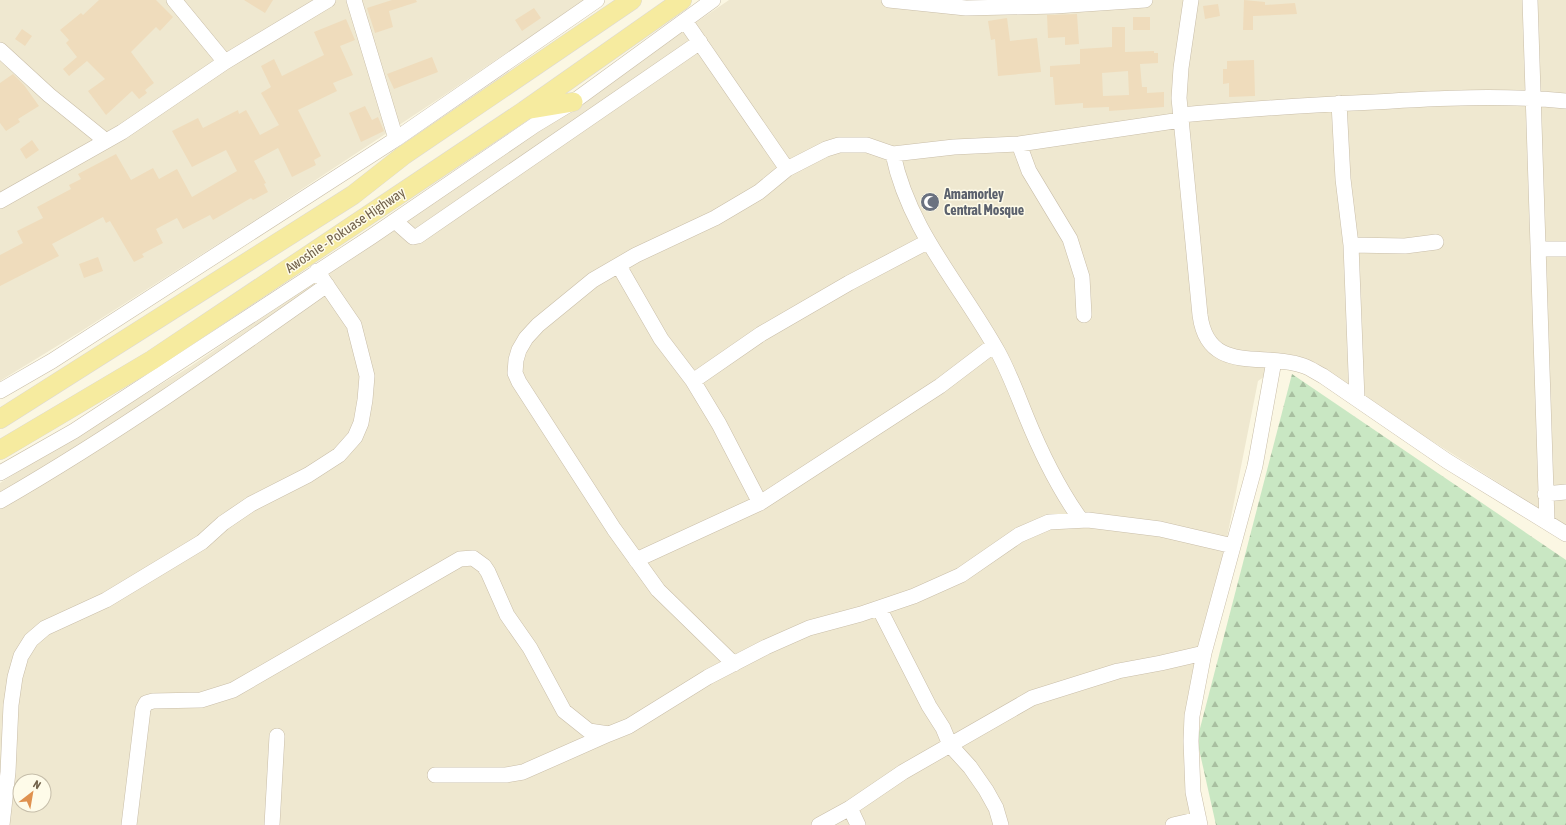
<svg xmlns="http://www.w3.org/2000/svg" width="1566" height="825" font-family="'Asap Condensed',sans-serif">
<style>
.residential{fill:#efe8d0;fill-rule:evenodd}
.forest{fill:url(#forest-firs)}
.building{fill:#efdcbc;fill-rule:evenodd}
.lines{fill:none;stroke-linecap:round;stroke-linejoin:round}
.minor-casing{stroke:#c9bea9;stroke-width:16}
.major-casing{stroke:#ddd9d4;stroke-width:20}
.minor{stroke:#fff;stroke-width:15}
.major{stroke:#f6eb9f;stroke-width:19}
.labels{text-anchor:middle;dominant-baseline:central;stroke-width:3;stroke-linejoin:round;paint-order:stroke}
.worship-label{font-size:14px;font-weight:bold;fill:#5b616d;stroke:#fefbe9;text-anchor:start}
.street-label{font-size:14px;fill:#72624b;stroke:#fefbe9}
</style>
<defs>
<pattern id="forest-firs" width="22" height="20" patternUnits="userSpaceOnUse"><rect width="22" height="20" fill="#c9e7c3"/><path d="M5 1l3.5 6h-7zM16 11l3.5 6h-7z" fill="#a8bfa0"/></pattern>
</defs>
<rect width="100%" height="100%" fill="#fbf7e3"/>
<path class="residential" d="M0,0h584l-144,98 -194,128 -166,106 -80,49z
M729,0h837v525l-271,-170 -37,26 -73,368 16,76h-1201v-342l191,-117zM20,781h24v24h-24z"/>
<path class="forest" d="M1292,374l274,186v265h-350l-19,-85z"/>
<path class="building" d="M99,0h57l17,17 -13,14 -4,-4 -25,25 23,31 -9,7 2,3 -8,6 -7,-8 -26,24 -18,-24 17,-12 -18,-18 -18,15 -6,-7 14,-12 -11,-14 3,-3 -9,-10 21,-17 2,2z
M244,0h29l-8,13z
M392,0h24l1,2 -28,9 4,16 -18,6 -8,-25z
M1244,0l21,2v3l30,-2 2,11 -44,2v14h-10z
M1218,4l2,12 -15,3 -2,-13z
M534,8l7,10 -19,13 -7,-11z
M1077,14l2,30 -14,1v-8l-17,1 -1,-23z
M1133,17h17v13h-17z
M1007,18l3,23 27,-3 4,34 -43,4 -3,-37 -4,1 -3,-19z
M346,19l9,21 -15,6 13,29 -20,8 4,8 -39,19 23,46 -7,4 2,5 -24,12 -14,-29 -24,13 12,22 -2,1 4,8 -15,8 -2,-2 -38,22 -3,-5 -27,14 -6,-11 -21,11 7,14 -21,11 2,3 -10,5 -24,-41 -4,2 -3,-6 -51,27 7,12 -59,30v-31l23,-12 -6,-12 26,-13 -6,-11 34,-18 -2,-4 12,-6 -3,-5 38,-20 15,26 22,-12 6,11 18,-10 15,28 45,-26 -11,-21 -34,17 -20,-36 26,-13 5,10 35,-18 1,4 7,-4 14,25 19,-10 -18,-32 10,-6 -10,-21 13,-7 8,17 42,-21 -10,-23z
M1112,27h13v25l29,-1v2h4v10l-18,1 2,23h5v6l17,-1v15l-55,4v-4l-26,1v-5l-28,2 -2,-28h-3v-11l30,-2v-15l32,-2zM1128,71l1,24 -26,1 -1,-23z
M22,29l10,7 -7,10 -10,-7z
M432,57l6,15 -44,17 -7,-15z
M1254,60l1,36 -26,1v-14l-6,1v-15h4v-8z
M13,74l11,11 15,21 -21,13 2,3 -14,9 -6,-8v-40z
M365,106l7,14 6,-3 6,14 -23,11 -12,-29z
M32,140l7,10 -13,9 -6,-10z
M98,257l5,14 -19,7 -5,-14z"/>
<g class="lines">
<defs>
<path id="minor" d="M174,0l51,62
M354,0l42,139
M889,0l77,8 89,-2 90,-6
M1191,0l-10,68 -2,30 21,217c8,61 63,36 104,51 6,2 13,7 19,10l124,85 119,73
M1530,0l17,522
M685,21l102,148
M0,50l49,45 57,46
M1339,103l4,76 8,66 6,154
M1181,115c64,-6 129,-10 194,-13 63,-4 128,-7 191,-1
M1019,144l10,27 41,68 12,38 2,38
M893,154c16,77 68,131 105,198 11,20 19,42 28,64 15,37 32,72 55,104
M0,201l122,-69 103,-70 103,-62
M395,221l18,16 5,-1 282,-194
M1351,245l54,1 31,-4
M1538,249h28
M619,266l42,73 32,42 26,43 41,79
M693,381l68,-47 88,-51 78,-41
M0,391l52,-30 344,-222 201,-139
M0,473l74,-42 297,-194 164,-112 38,-23 140,-102
M1545,494l21,-2
M0,501c113,-65 221,-141 327,-216
M636,560l124,-57 180,-117 54,-41
M879,608l50,98 14,22 7,17 20,22 16,23 10,18 5,17
M734,664l-76,-74 -44,-61 -95,-147 -4,-9 1,-13 3,-10 7,-12 12,-13 55,-45 43,-25 79,-37 44,-26 28,-23 39,-20 13,-4h28l26,9 61,-7 65,-3 162,-24
M435,775h71l17,-3 86,-38
M850,808l8,17
M2,825l6,-53 3,-67 4,-28 6,-21 10,-16 14,-12 61,-28 96,-58 21,-19 28,-19 57,-29 31,-20 16,-18 6,-14 4,-23 2,-24 -13,-51 -37,-54
M129,825l14,-116 3,-6 7,-2 48,-1 32,-10 227,-131 13,-1 11,8 4,6 19,43 23,33 34,63 25,20 20,3 20,-8 79,-49 58,-30 43,-19 52,-14 53,-18 47,-21 58,-40 30,-13 39,-2 72,9 73,17
M272,825l5,-89
M819,825l31,-17 53,-36 129,-74 86,-27 43,-8 43,-10
M1173,825l26,-6
M1200,825l-7,-33 -2,-51 1,-25 12,-63 51,-187 19,-105"/>
<path id="major" d="M531,109l42,-7
M0,419l353,-224 51,-40 228,-155
M0,450l152,-90 372,-249 158,-111"/>
</defs>
<use href="#minor" class="minor-casing"/>
<use href="#major" class="major-casing"/>
<use href="#minor" class="minor"/>
<use href="#major" class="major"/>
</g>
<defs>
<symbol id="mosque-disc" viewBox="-11 -11 22 22"><circle r="9.5" fill="#6b7280" stroke="#fefbe9"/><path d="M3.5-4.9A6 6 0 1 0 3.5 4.9A5 5 0 1 1 3.5-4.9Z" fill="#fff"/></symbol>
</defs>
<g fill-rule="evenodd">
<use href="#mosque-disc" x="919" y="191" width="22" height="22"/>
</g>
<g class="labels">
<g class="worship-label">
<text x="944" y="194">Amamorley<tspan x="944" dy="16">Central Mosque</tspan></text>
</g>
<g class="street-label">
<text transform="translate(345 230) rotate(-34)">Awoshie - Pokuase Highway</text>
</g>
</g>
<g transform="translate(32 793) rotate(31)"><circle r="19" fill="#fefbe9" stroke="#c6beaa"/>
<path d="M0-3L7 15L0 10L-7 15Z" fill="#df914f"/>
<text y="-6" font-size="11" font-weight="bold" text-anchor="middle" fill="#72624b">N</text>
</g>
</svg>
